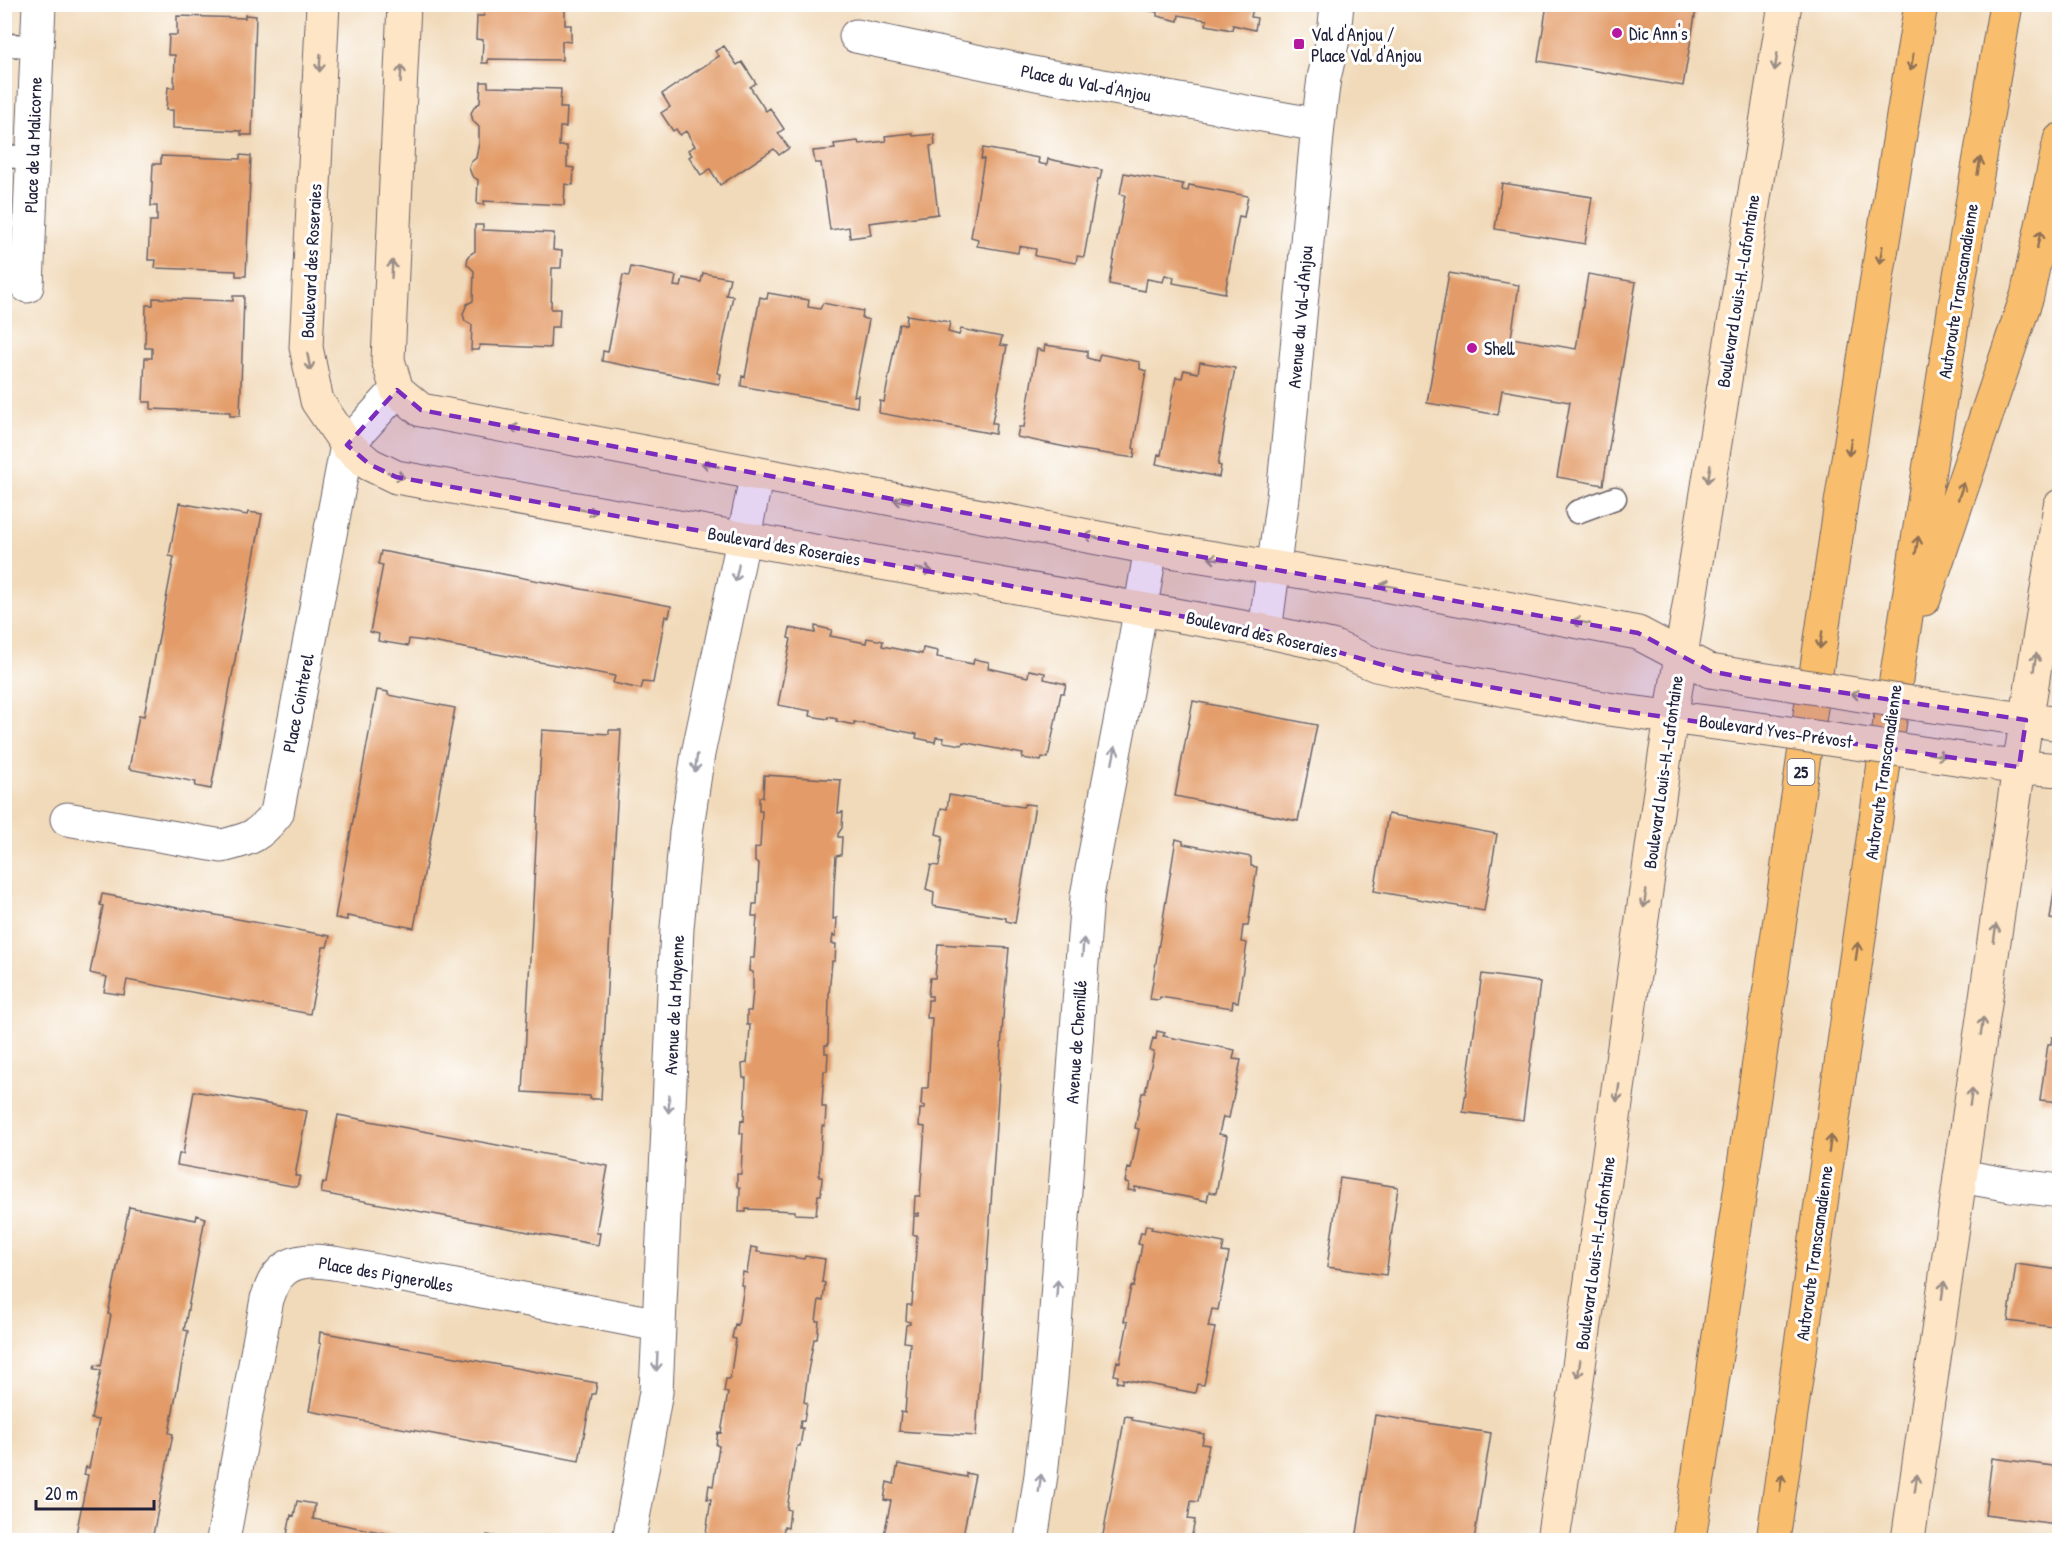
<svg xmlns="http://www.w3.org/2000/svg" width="2064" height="1545" font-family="'Patrick Hand',sans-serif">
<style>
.building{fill:#e39c69}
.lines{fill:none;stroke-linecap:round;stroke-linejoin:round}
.lane-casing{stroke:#6a6267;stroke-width:25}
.street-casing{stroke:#6a6267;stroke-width:35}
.secondary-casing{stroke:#6a6267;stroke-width:35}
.highway-casing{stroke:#6a6267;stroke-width:35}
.lane{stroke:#fff;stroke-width:22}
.street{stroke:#fff;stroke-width:33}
.secondary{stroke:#fde5c5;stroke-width:33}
.highway{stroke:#f9be6d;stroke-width:33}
.secondary-bridge-casing{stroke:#6a6267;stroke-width:35;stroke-linecap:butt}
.secondary-bridge{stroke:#fde5c5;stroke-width:33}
.oneway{stroke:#9a8d87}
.oneway2{stroke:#8e7054}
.oneway3{stroke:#9c9ca7}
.marked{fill:#7b2cbf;fill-opacity:0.2;stroke:#7b2cbf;stroke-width:4.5;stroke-dasharray:12 8;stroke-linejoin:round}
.poi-dot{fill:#b5179e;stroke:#fff;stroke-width:2}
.labels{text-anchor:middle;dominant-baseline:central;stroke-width:6;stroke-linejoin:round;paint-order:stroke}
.shield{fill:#fff;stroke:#646476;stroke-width:1.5}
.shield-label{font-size:16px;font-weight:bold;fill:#22223b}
.poi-label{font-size:18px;fill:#22223b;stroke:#fff;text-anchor:start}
.street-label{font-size:18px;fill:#22223b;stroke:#fff}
</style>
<rect width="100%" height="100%" fill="#fff"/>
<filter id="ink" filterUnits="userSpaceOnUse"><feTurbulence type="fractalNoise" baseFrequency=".0167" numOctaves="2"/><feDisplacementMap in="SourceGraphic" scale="12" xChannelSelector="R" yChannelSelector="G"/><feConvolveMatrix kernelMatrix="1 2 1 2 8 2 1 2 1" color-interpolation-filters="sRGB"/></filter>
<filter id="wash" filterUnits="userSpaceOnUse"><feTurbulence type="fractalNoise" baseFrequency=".008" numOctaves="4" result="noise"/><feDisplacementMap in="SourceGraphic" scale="24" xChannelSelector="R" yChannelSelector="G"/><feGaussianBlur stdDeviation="1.35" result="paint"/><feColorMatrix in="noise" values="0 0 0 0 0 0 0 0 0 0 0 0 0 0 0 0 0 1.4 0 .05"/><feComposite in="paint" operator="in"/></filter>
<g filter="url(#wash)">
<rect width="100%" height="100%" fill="#f1daba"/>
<g id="blocks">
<path class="building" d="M1135,4h119l-3,13 6,1 -2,12 -22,-5 -1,5 -26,-5 1,-5 -28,-5 -1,6 -21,-5v-4l-23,-4z
M1547,4h150l-14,82 -145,-25z
M484,5h81v20h6v17l-9,-1v19l-74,-1v4h-6l1,-23 -7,-1 1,-23h7z
M245,15l11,1 -4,119h-11v-4l-68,-3v-18h-7l2,-23 6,1 1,-33h-7l1,-20h8v-19l68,2z
M724,46l13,19 5,-3 14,21 -6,4 16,24 4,-3 14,21 -6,4 11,15 -10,7 -5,-6 -54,36 -10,-16 -9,6 -12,-18 3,-2 -4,-5 7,-4 -9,-15 -6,4 -4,-6 -3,2 -12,-18 9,-6 -8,-13 57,-38 -4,-5z
M481,82h7v5l73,2 -1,19h7l-1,19h-6l-1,19h8v21l7,1 -1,17 -8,-1 -1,21 -80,-4v4l-7,-1 1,-24 -6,-4 -3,-8 2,-6 5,-4 3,-15v-16l-6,-6 -2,-8 4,-7 5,-3z
M912,133l1,3 21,-2 1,11 -5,1 8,68 -69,9 2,12 -21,3 -1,-11 -19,3 -9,-67h-6l-2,-12 22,-2 -1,-5 24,-3 1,3 27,-3 -1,-5z
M983,148l56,10 -1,5 4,1 5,1 1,-6 54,11 -2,9h-2l-14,78 -7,-1 -1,7 -41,-7 1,-7 -17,-3 -1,7 -41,-7 1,-7 -7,-2 13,-78h-3z
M240,155l11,1 -5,120h-10v-5l-81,-3 1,-8h-8l2,-39h7v-15h-6l2,-42h8v-8l79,3z
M1124,173l59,11 -1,6 6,1 1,-6 59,11 -4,21 -5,-1 -14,77 -52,-10 1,-6 -9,-2 -2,7 -16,-3 -2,12 -36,-7 16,-89 -5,-1z
M1502,183l90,14 -7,47 -90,-15z
M475,225h8v5l71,3 -1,17 9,1 -1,17h-9l-1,41h9l-1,18h-8l-1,21 -70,-3 -1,5h-8l1,-25 -7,-4 -2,-7 4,-10 6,-3 1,-30 -7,-7 1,-8 7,-5z
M631,267l45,9 -2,10 7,1 2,-9 18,4 2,-9 27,5 -4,17 7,1 -16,77 4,1 -2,10 -117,-23 1,-10 5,1 15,-77 6,1z
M1449,273l70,12 -8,53 65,11 12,-75 48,8 -33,203 -46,-8 13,-75 -68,-12 -4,25 -71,-12z
M768,293l41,7 -1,7 12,2 3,-6 40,8 -1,7 7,2 -15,76 4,-1 -1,12 -116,-21 1,-10 3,1 15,-80 7,2z
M233,296h11l-4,120h-10v-4l-79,-3v-7h-8l2,-44h7v-10h-7l1,-43h7v-7l80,3z
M907,315l43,7 -2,10 11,3 2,-6 41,8 -2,8 7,1 -15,77h4l-1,11 -116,-21 1,-12 4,1 15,-78 7,1z
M1045,345l42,6v7l11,3 2,-7 40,8v7l6,2 -13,77 2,1 -1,9 -59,-9 -58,-12 2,-10h5l13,-78 7,2z
M1200,362l35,6 -17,97 3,1 -2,11 -63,-13 2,-10 3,1 15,-78 6,1 2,-8 14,3z
M179,503l68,12 1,-3 14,2 -51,275 -16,-3 1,-4 -67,-13 10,-54 5,1 30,-159 -5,-1z
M381,551l290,55 -2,11 -4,-1 -12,67 -10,-1 -2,7 -28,-6 2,-7 -183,-34 -23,-3 -1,7 -30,-5 1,-7 -9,-2 13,-67 -5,-1z
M815,626l17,4 -2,6 36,7 1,-5 16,3 -1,5 40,8 1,-6 15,3 -1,6 36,7 1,-5 15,3 -1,6 40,9 1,-7 16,3 -1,6 22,5 -2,9h-3l-13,65 -6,-1 -1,4 -19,-3 1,-4 -60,-12 -1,3 -19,-3 1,-4 -8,-1 -1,5 -19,-4 1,-4 -63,-12v3l-18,-4 1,-2 -9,-2v2l-18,-3 1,-5 -33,-6 13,-66 -3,-1 2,-10 25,5z
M377,690l11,2v3l67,13 -41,220 -67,-12v4l-12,-2z
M1193,701l124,24 -19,96 -123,-25z
M542,730l67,4v-4h12l-20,369h-11v-3l-67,-4z
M764,775l77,5 -3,33 5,-1 -1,16 -4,6v3h4l-1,18 -5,1 -2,31 -1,32 4,-1 -1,18 -3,-1 -1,7v2h4l-1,17h-3l-3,33 -1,51h-3v8h3l-1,18h-3l-2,33v3h4l-1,19h-3l-3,51h3l-1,18h-3l-2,20 -21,-1v-3l-49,-2v3h-7l1,-24 -3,-2v-12h4l2,-41h-3l1,-13 3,1 2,-43h-3l-1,-14 5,-1 2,-19 1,-19h-3v-14h4l2,-21v-18l-4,-1 1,-13h4l3,-42h-5l1,-12h4l2,-41 -4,-1v-14l5,-1 2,-36h-3v-14h4z
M949,795l74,12 2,-3 10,1 -20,118 -9,-2v-3l-73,-12 1,-14 -8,-3 5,-24 8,1 4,-30 -7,-2 5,-26 6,1z
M1388,814l109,20 -13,77 -110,-20z
M1176,839l7,2v3l68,13v9l6,1 -9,59h-5l-2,16 6,1 -9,59 -5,-1 -1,7 -72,-11 -1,3 -9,-1z
M2058,864h2v57l-10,-2z
M102,894l228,42 -3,11h-4l-13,67 -183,-34 -3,15 -20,-3 3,-15 -17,-4 13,-67 -3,-1z
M938,944l71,4 -5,55 -28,433 -77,-5 2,-19 4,1 5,-70 -6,-1 2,-17 4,-1v-2l-4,-1 1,-16h5l5,-70h-4l1,-19h5v-3l-5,1 1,-18h5l5,-69 -6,-1 1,-17h5v-3l-4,-1 1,-17h6l4,-70h-5l1,-18h4v-4h-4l2,-18h5z
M1482,974l58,8 -17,138 -60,-8z
M1157,1031l8,2 -2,3 72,14 -2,9 8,1 -12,58 -6,-1 -2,8 -2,9 8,2 -11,57 -7,-1 -2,9 -72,-14v4l-7,-1 1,-7 -4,-1 3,-14 3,1 8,-40 -4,-1 7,-35h3l9,-41 -4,-1 3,-13 3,1z
M2052,1037l8,1v64l-20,-2 8,-56h3z
M194,1091l113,20 -12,65h5l-3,11 -120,-22 2,-11h4z
M338,1115l270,51 -12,67h4l-2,12 -277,-52 2,-11 3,1z
M1340,1178l58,9 -12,88 -59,-8z
M129,1207l67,13 1,-5 8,3 -21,112 4,1 -19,102 4,1 -21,106h-45l-31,-6 12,-59 -4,-1 2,-7 3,1 10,-48 -8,-1 10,-49 -7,-1 1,-4 6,1 10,-51 -3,-1z
M1146,1225l6,1 -1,3 73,14 -2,9 7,1 -11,57 -6,-1 -4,18 7,1 -11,57 -7,-1 -2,9 -72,-14v4l-6,-1 1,-6 -4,-1 3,-14 3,1 8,-40 -4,-1 7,-35 3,1 8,-42 -4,-1 3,-12 3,1z
M751,1247l7,1 -1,4 47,7 1,-3 20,3 -3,23 3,1 -2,18 -4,-1 -3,21h3l-2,18h-3l-6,32 -4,31 3,1 -3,18 -3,-1 -1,8h3l-3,18h-3l-10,63 3,1 -2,18 -4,-1 -1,8h3v5h-81l6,-41h-4l2,-14 4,1 6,-40 -3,-1 2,-13 3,1 7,-40 -4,-1 2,-13h4l6,-40 -4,-1 3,-14 3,1 6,-39 -3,-1 2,-13 4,1z
M2016,1264l44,6v58l-52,-7z
M320,1332l277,51 -2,11h-3l-13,67 -270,-50 12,-67 -2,-1z
M1375,1415l116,18 -17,107h-118z
M1125,1416l7,1v3l72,14 -2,10 7,1 -11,57 -7,-1 -3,18 7,1 -4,20h-89z
M1992,1458l68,9 -3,57 -72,-9z
M898,1464l68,13v-4l9,2 -13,65h-86l2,-6 6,1 7,-34 -7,-1 3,-18 7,2z
M297,1501l18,3 -2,15 108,21h-135l5,-25 3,1z
M487,1535l22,4v1h-23z"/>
</g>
</g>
<g filter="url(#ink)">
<use href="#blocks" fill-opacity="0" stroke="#6a6267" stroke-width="1.5"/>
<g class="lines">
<defs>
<path id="lane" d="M4,45l33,1
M4,156l28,2
M1577,512l38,-14"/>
<path id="street" d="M856,36l186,39 276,50
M27,286l12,-282
M1265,631l18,-134 35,-372 6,-47 10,-43 3,-31
M67,819l155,27c29,-7 37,-10 55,-33l70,-368 50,-55
M1960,1176l51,9 49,6
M223,1540l44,-241c3,-7 5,-16 10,-22 18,-24 48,-15 74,-11l308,59
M629,1540l27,-148 21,-464 9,-95 12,-79 59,-280
M1031,1540l10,-65 10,-97 36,-482 41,-215 23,-133"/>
<path id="secondary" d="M323,4l-17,343 11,54 30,44 22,19 27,13 869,154 67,15 44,19 28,6 204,38 167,22
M404,4l-16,356 9,30 24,20 730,138 233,37 254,48 72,38
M1918,704l142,20
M1999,765l61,5
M1553,1540l22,-146 90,-638 120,-752
M1908,1540l111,-773 41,-261"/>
<path id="highway" d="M1924,599l103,-303 33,-156
M1689,1540l152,-1037 80,-499
M1773,1540l122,-854 60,-381 51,-301"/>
</defs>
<use href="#lane" class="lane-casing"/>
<use href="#street" class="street-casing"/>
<use href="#secondary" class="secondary-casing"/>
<use href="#highway" class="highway-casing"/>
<use href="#lane" class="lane"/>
<use href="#street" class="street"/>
<use href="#secondary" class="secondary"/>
<use href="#highway" class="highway"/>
<defs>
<path id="secondary-bridge" d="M1710,671l208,33
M1775,731l214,32"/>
</defs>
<use href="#secondary-bridge" class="secondary-bridge-casing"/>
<use href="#secondary-bridge" class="secondary-bridge"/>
</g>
<defs><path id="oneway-shaft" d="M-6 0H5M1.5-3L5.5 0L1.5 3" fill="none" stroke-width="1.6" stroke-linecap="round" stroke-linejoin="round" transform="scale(1.5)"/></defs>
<g class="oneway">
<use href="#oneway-shaft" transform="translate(1776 62) rotate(99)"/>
<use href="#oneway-shaft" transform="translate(320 63) rotate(93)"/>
<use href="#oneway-shaft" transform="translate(401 74) rotate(-87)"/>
<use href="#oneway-shaft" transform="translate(392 269) rotate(-87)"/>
<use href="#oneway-shaft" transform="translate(309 362) rotate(79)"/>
<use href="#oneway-shaft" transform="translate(519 429) rotate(-169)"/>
<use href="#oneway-shaft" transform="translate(710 465) rotate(-169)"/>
<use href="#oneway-shaft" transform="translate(1709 474) rotate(99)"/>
<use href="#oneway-shaft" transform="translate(396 475) rotate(18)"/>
<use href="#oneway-shaft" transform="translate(902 501) rotate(-169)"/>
<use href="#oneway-shaft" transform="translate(588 511) rotate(10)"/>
<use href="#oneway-shaft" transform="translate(1093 537) rotate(-169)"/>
<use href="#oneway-shaft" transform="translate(1217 559) rotate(-171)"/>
<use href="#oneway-shaft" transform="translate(924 570) rotate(10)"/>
<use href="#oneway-shaft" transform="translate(1389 586) rotate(-170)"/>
<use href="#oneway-shaft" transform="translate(1581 622) rotate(-169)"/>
<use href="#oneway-shaft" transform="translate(2035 662) rotate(-81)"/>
<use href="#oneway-shaft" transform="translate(1434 677) rotate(11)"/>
<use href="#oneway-shaft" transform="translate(1860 695) rotate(-171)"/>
<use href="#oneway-shaft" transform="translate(1937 755) rotate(9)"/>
<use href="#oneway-shaft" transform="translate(1645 899) rotate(98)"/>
<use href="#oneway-shaft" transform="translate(1995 933) rotate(-82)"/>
<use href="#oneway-shaft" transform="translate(1982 1026) rotate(-82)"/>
<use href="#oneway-shaft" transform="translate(1618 1093) rotate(98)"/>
<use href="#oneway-shaft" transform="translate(1971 1097) rotate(-82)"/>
<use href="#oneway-shaft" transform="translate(1943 1290) rotate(-82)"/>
<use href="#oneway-shaft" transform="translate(1579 1369) rotate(98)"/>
<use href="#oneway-shaft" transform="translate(1916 1483) rotate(-82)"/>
</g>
<g class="oneway2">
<use href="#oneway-shaft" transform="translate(1912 62) rotate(99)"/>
<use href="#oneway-shaft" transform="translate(1979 166) rotate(-80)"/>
<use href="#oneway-shaft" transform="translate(2039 239) rotate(-78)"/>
<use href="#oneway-shaft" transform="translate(1881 255) rotate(99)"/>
<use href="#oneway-shaft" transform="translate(1850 447) rotate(99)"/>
<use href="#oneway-shaft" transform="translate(1961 491) rotate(-71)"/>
<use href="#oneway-shaft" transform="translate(1917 545) rotate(-81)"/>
<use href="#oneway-shaft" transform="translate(1821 640) rotate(98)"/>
<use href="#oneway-shaft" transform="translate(1857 951) rotate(-82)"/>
<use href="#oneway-shaft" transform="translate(1830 1144) rotate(-82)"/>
<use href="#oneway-shaft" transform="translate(1781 1483) rotate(-82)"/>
</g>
<g class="oneway3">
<use href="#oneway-shaft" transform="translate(737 573) rotate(102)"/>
<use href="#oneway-shaft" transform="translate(1114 755) rotate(-79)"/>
<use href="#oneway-shaft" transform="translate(696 763) rotate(98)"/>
<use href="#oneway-shaft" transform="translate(1083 947) rotate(-86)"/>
<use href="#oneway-shaft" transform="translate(669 1104) rotate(93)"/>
<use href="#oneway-shaft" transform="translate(1057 1289) rotate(-86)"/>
<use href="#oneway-shaft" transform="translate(657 1362) rotate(93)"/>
<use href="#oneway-shaft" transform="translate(1040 1483) rotate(-82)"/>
</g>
</g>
<path class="marked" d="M397,390l24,20 730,138 487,85 72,38 35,7 281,42 -7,47 -411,-58 -204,-38 -139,-40 -869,-154 -27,-13 -22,-19z"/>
<g class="poi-dot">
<circle cx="1617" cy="33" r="6"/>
<rect x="1293" y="38" width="12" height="12" rx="3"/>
<circle cx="1472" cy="348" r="6"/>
</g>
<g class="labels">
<rect class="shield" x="1787.5" y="759" width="27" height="26" rx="4.5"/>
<g class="shield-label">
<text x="1801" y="772">25</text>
</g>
<g class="poi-label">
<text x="1629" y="33">Dic Ann's</text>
<text x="1311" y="34">Val d'Anjou /<tspan x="1311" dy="21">Place Val d'Anjou</tspan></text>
<text x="1484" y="348">Shell</text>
</g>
<g class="street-label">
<text transform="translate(1086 83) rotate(11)">Place du Val-d'Anjou</text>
<text transform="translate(33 145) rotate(-88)">Place de la Malicorne</text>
<text transform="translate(311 261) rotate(-87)">Boulevard des Roseraies</text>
<text transform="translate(1738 291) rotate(-81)">Boulevard Louis-H.-Lafontaine</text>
<text transform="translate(1958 291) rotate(-81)">Autoroute Transcanadienne</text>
<text transform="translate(1300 317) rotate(-85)">Avenue du Val-d'Anjou</text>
<text transform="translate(784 546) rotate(10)">Boulevard des Roseraies</text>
<text transform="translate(1262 634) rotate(13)">Boulevard des Roseraies</text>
<text transform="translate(298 703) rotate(-79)">Place Cointerel</text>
<text transform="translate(1776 731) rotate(8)">Boulevard Yves-Prévost</text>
<text transform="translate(1663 772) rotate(-82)">Boulevard Louis-H.-Lafontaine</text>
<text transform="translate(1883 772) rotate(-82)">Autoroute Transcanadienne</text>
<text transform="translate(674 1005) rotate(-87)">Avenue de la Mayenne</text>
<text transform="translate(1076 1042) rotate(-86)">Avenue de Chemillé</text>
<text transform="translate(1595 1253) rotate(-82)">Boulevard Louis-H.-Lafontaine</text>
<text transform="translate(1814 1253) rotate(-82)">Autoroute Transcanadienne</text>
<text transform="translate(386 1274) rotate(10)">Place des Pignerolles</text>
</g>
</g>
<rect width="2064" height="1545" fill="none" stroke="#fff" stroke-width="24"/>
<path d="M36 1500v9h118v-9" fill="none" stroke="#22223b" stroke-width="3"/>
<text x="45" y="1500" font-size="18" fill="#22223b" stroke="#ffffff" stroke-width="4.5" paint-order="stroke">20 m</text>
</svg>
